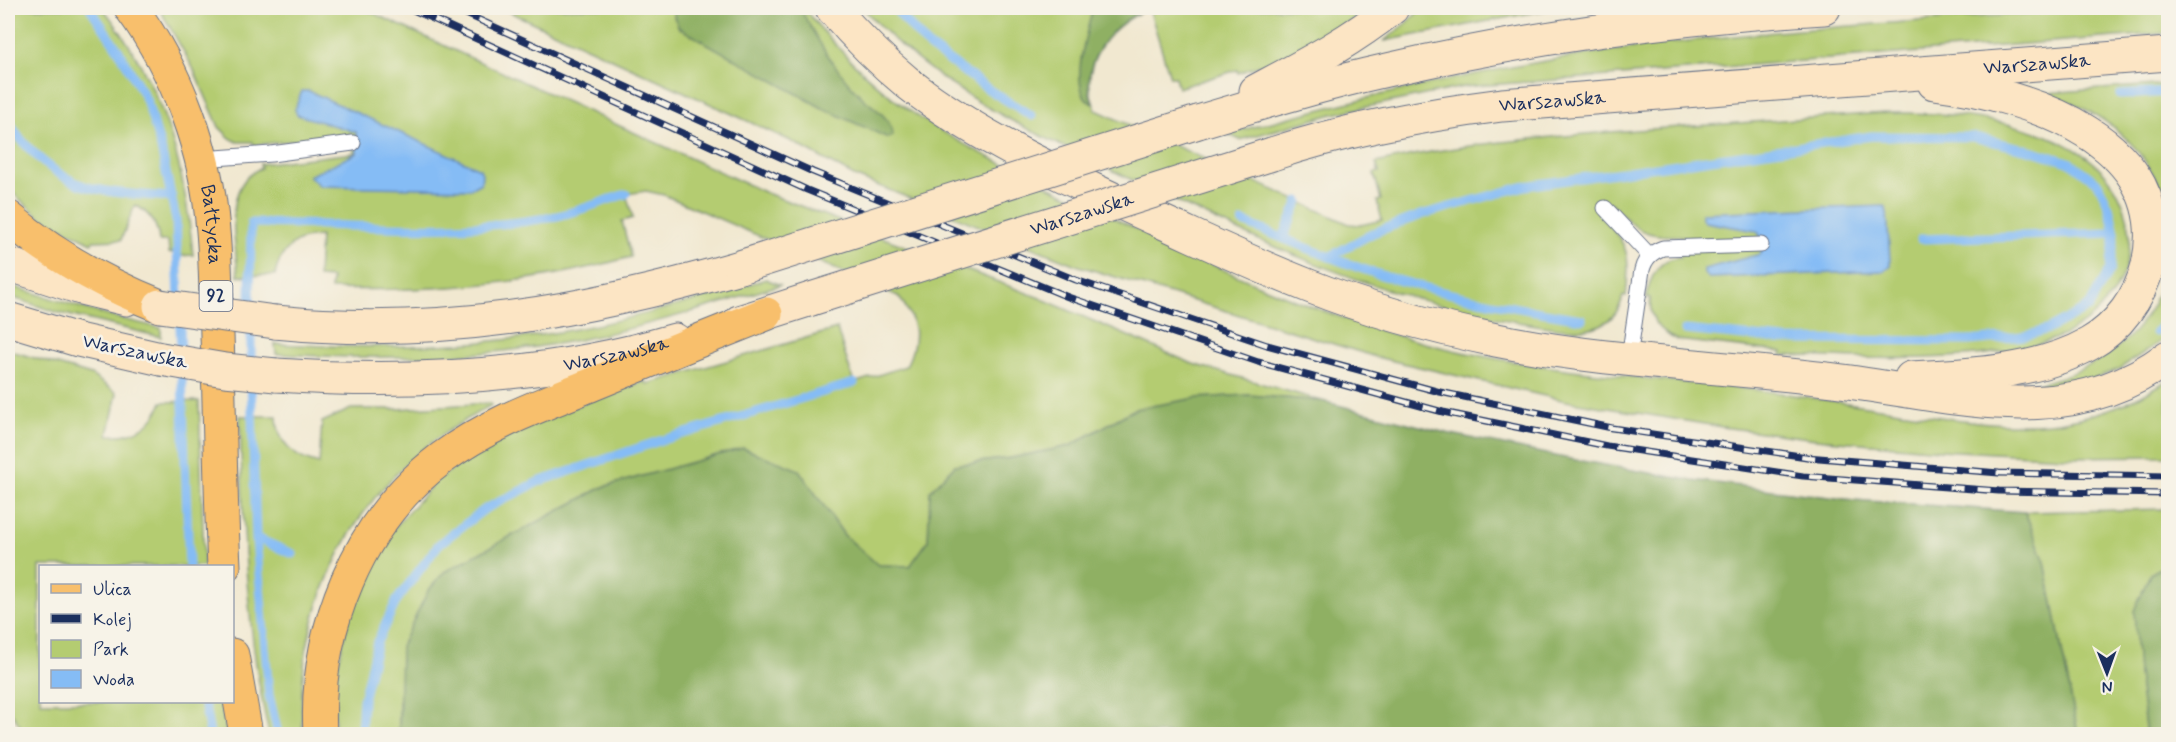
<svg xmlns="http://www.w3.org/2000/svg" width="2176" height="742" font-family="Mynerve,sans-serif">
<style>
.green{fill:#b4cc71;stroke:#687e68;stroke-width:1.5}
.forest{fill:#8fb063;stroke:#557060;stroke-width:1.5}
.water{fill:#85bcf5;stroke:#5076aa;stroke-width:1.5}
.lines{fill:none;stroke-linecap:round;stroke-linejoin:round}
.stream{stroke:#85bcf5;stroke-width:9}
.lane-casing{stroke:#667086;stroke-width:17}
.secondary-casing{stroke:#667086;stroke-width:35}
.primary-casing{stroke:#667086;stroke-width:35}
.lane{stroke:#fff;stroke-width:15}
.secondary{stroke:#fce5c4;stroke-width:33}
.primary{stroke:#f8bf6c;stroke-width:33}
.rail-casing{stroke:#1b2f5e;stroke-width:7}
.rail{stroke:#f7f3e8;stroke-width:4.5;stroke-dasharray:14;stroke-linecap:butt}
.secondary-bridge-casing{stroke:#667086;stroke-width:35;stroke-linecap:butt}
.secondary-bridge{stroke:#fce5c4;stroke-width:33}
.labels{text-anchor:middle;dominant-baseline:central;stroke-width:5;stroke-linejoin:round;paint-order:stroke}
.shield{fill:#f7f3e8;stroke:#5d6a87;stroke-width:1.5}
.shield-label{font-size:18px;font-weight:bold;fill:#1b2f5e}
.street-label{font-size:20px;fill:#1b2f5e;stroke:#f7f3e8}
</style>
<rect width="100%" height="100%" fill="#f7f3e8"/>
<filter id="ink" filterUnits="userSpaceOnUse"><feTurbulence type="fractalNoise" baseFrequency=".0167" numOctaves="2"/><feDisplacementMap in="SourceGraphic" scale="12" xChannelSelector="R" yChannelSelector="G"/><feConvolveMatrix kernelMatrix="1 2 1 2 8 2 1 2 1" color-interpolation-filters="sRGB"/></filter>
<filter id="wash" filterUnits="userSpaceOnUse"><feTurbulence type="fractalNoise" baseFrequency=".008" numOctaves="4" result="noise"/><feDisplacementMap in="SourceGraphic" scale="24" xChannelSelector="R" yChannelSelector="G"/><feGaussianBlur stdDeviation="1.35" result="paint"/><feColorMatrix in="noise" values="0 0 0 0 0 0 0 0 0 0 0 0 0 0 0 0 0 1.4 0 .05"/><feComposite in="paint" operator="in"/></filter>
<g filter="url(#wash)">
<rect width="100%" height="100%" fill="#f1e8d0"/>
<path class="green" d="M8,8h95c60,77 81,151 90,247l-14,1 -1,-4 -9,1 -1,-12h-9c-1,-17 -9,-28 -24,-36l-14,35 -28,1 -1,2 -52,-26 -32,-28z
M159,8h203l402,184 276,106 153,66 129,37 -74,-6 -51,3 -62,11 -65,37 -59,12 -56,7 -24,26 -3,50 -17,25 -33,-1 -34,-30 -45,-65 -56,-22 -140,39 -159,85 -45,129v33h-64l-1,-51 17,-77 35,-69 51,-57 63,-43 108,-44 38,-12 1,3 190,-55 17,54 52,-17c14,-28 11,-46 -8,-70l-234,-101 -18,-4 -20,3 7,24 -11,3 9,36c-98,28 -198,35 -300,32l1,-11 -14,-1 2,-41c-25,1 -40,15 -45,39l-37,1c-2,-34 -17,-92 23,-108l-1,-4 94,-11 -3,-19 -97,11 -1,-3h-16l-7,-4 -11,-11 -26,-59z
M501,8h302c32,37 65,74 106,102 52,37 112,62 170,91 122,60 244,120 378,150 107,23 215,28 323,42 46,7 93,14 139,21 98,15 162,21 249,-34v76l-103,1 -125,-7 -124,-11 -94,-12 -156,-26 -190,-44 -300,-92 -222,-89 -63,-35z
M863,8h508l-58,38 -75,27 -1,-3 -59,18 -3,-11h-5l-21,-69c-41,19 -74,55 -53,102l253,114 12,1 21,-5 -5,-19 4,-1 -7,-27 5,-1 -3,-9c86,-20 173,-26 261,-33 77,-5 154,-11 232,-16 75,-4 212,4 250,81 10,21 13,39 9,62 -6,34 -33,63 -64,78 -27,12 -58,17 -88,20 -65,6 -130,3 -195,0l1,-3 -105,-12 -8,-4 -13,-12 -5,-12 -1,-14h-4c3,-19 13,-41 35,-41v-21c-40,1 -44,-6 -70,-33l-12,11c31,33 31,38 27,83l-3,-1c-11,49 -69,31 -105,26 -135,-23 -252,-76 -373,-136 -53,-25 -107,-50 -158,-79 -46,-27 -89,-59 -124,-99z
M1422,8h135l-173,33 23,-18z
M2105,8h63v25l-705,54 -130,27 -93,26 -13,-6c120,-33 240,-62 363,-80 170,-26 343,-33 515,-46z
M2168,84v137c-9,-67 -61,-109 -122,-128z
M2168,256v80l-2,2 -47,31 -35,14 -77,7c79,-12 148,-47 161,-134z
M766,279l14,6c-67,21 -133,41 -201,55 -100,19 -202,20 -303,14l-1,-10c101,5 202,4 301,-15 65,-12 128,-31 190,-50z
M8,285l101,31 52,12v9l-105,-25 -48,-16z
M8,350l83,25 26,18 -9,42c26,2 45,-9 54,-33l37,-1 5,165h-164v136h180l7,32h-202l-17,-27z
M490,403l1,2c-19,11 -37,21 -55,34 -91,66 -144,184 -133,295h-34c-24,-104 -26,-211 -29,-318h37c0,27 16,42 42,48l3,-42 29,-13h46z
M2168,509v55l-18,10 -12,99 8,61h-68l-33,-172 -20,-50z"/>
<path class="forest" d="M675,8h125c18,33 37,66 65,92 11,9 28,20 28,36l-5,2 -64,-29 -145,-81 -5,-11z
M1093,8h57c-38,14 -72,54 -57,96 -27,-12 -5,-75 0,-96z
M1248,395l74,6 125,32 118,25 119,21 170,21 171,12 20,50 33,172h-1679l2,-88 27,-55 16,-19 159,-85 140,-39 56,22 45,65 34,30 32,1 18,-25 2,-50 25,-26 56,-7 59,-12 65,-37 62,-11z
M2168,564v170h-22l-8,-61 -4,-62 16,-37z"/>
<path class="water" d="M302,91h7l171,78 2,5 -1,9 -11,6 -150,-3 -11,-10 48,-23 -1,-21 -59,-17 -2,-6z
M1884,206l3,6 3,50v4l-6,5 -175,7 -5,-4v-5l57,-15 -1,-19 -4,-4 -51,-9 -3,-3v-6z"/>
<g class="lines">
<path class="stream" d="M90,8l29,43 27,48 15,49 15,72 13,346
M894,8l33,37 64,46 41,25
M1149,8h1
M2120,95l48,-3
M8,118c12,28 50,61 80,69 27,7 55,8 84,10
M1243,222c57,23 113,48 173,63 55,15 110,25 166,34
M1283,238l16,-37
M1921,239l194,-6
M1329,257l44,-24 51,-19 101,-28 347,-50 102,1 63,15 34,11 27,20 11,24 6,26 -5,36 -21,38 -40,22 -24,7 -57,5 -183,-1 -100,-10
M250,312l1,-89c102,1 205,13 306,-7 23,-5 46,-15 69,-22
M251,325v41
M2156,332l12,-13
M251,379l5,159 37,16
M256,538l13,157 9,39
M204,702l6,32
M361,734l2,-34 14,-58 20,-42 42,-56 46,-35 53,-27 121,-41 195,-58"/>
</g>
</g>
<g filter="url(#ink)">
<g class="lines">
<defs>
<path id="lane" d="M202,159l69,-5 82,-11
M1605,208l44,47
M1629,358l13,-88c3,-12 10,-18 21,-22l98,-3"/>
<g id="secondary">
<path d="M832,8c23,27 49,53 77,76 70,55 167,98 247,135 51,23 101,47 153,67 60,24 123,41 187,54 109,22 221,26 330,39 118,13 237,57 342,-22"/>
<path d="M1256,91c47,-25 94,-49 136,-83"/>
<path d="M1198,122c63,-19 126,-38 189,-52 144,-33 290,-53 437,-62"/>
<path id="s1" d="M1272,154c75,-25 152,-39 230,-49l666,-51"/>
<path d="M8,264l73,24 45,11"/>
<path d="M8,319l70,21 83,19"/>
<path d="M275,322c163,16 309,-10 465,-55"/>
<path d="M739,322l72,-23"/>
<path id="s2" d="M276,375c133,9 270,3 399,-35"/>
<path d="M1911,378c59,-3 126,-5 178,-34 29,-16 51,-47 59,-79 28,-124 -120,-170 -214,-182"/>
</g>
<g id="primary">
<path id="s3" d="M131,8c47,64 76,144 82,223 3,34 3,69 4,104 3,77 3,154 7,231"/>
<path d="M8,217c45,39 97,67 152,89"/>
<path d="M232,655l14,79"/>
<path d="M320,734c-6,-103 38,-213 122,-276 46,-34 99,-53 151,-74 58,-24 115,-47 173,-70"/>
</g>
</defs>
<use href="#lane" class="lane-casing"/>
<use href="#secondary" class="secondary-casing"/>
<use href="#primary" class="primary-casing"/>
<use href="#lane" class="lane"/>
<use href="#secondary" class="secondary"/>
<use href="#primary" class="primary"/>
<defs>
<path id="rail" d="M409,8l398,182 261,107 190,65 185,50 164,34 196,30 196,15 169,3
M453,8l360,164 263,108 191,65 173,47 172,36 195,29 192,16 169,3"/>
</defs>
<use href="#rail" class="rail-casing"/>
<use href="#rail" class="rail"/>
<defs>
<g id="secondary-bridge">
<path d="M740,267l458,-145"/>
<path id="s4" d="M811,299l461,-145"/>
<path d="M160,306l115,16"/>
<path d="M161,359l64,11 51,5"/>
</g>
</defs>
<use href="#secondary-bridge" class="secondary-bridge-casing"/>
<use href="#secondary-bridge" class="secondary-bridge"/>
</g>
</g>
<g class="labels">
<rect class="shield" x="199.5" y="281" width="33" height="30" rx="4.5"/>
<g class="shield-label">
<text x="216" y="296">92</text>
</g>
<g class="street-label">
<text stroke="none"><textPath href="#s1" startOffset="772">Warszawska</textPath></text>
<text stroke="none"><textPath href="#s1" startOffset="286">Warszawska</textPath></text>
<text stroke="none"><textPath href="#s4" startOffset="284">Warszawska</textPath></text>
<text stroke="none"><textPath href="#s3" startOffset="234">Bałtycka</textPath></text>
<text transform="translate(135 352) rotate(12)">Warszawska</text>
<text stroke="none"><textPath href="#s2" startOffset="342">Warszawska</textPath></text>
</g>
</g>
<rect width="2176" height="742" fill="none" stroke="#f7f3e8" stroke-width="30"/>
<rect x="39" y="565" width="195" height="138" fill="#f7f3e8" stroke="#9fa5b1" stroke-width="1.5"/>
<rect x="51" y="584" width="30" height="9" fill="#f8bf6c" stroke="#9fa5b1" stroke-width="1.5"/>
<text x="93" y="595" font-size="18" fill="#1b2f5e">Ulica</text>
<rect x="51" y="614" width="30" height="9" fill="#1b2f5e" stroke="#9fa5b1" stroke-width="1.5"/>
<text x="93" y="625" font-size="18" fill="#1b2f5e">Kolej</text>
<rect x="51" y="640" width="30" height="18" fill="#b4cc71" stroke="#9fa5b1" stroke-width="1.5"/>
<text x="93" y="655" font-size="18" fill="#1b2f5e">Park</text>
<rect x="51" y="670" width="30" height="18" fill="#85bcf5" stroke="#9fa5b1" stroke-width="1.5"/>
<text x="93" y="685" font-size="18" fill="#1b2f5e">Woda</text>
<g transform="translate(2107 673) rotate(179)" stroke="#f7f3e8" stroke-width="4.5" paint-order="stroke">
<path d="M0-4.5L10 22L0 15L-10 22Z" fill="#1b2f5e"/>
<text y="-9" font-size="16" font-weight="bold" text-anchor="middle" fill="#1b2f5e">N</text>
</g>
</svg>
